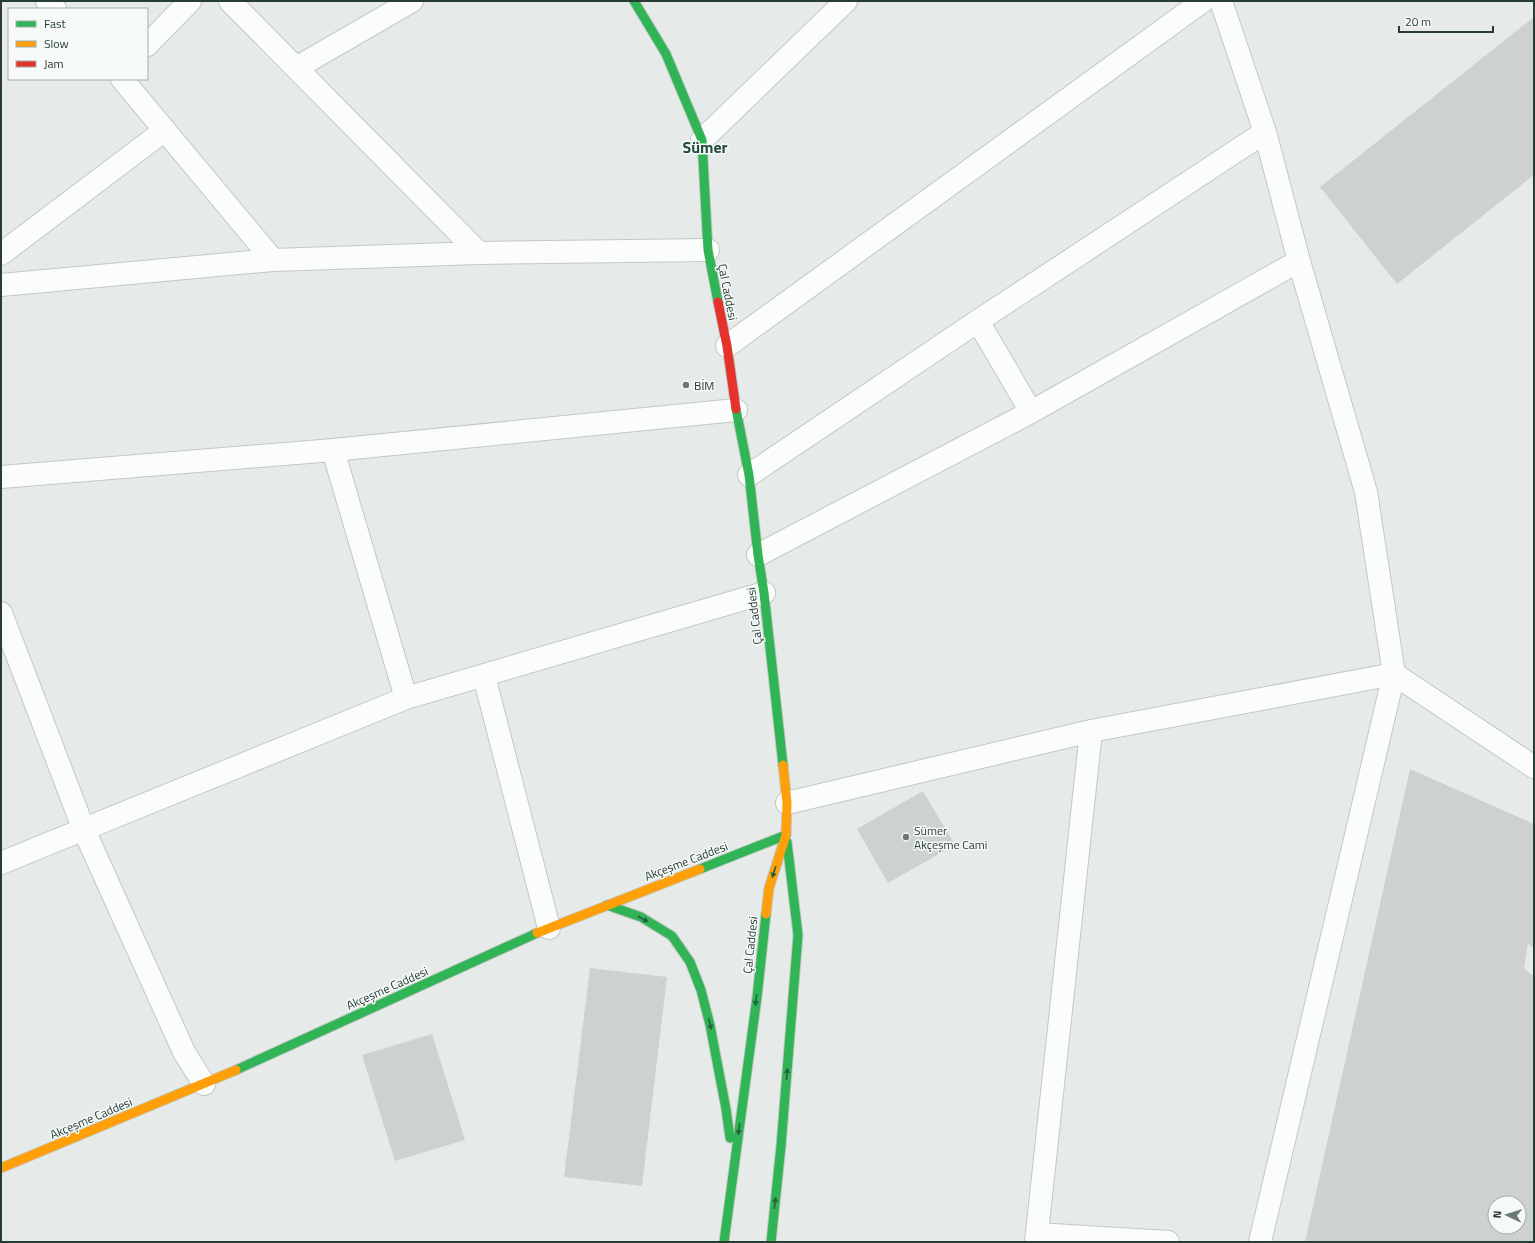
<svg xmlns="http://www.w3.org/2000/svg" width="1535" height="1243" font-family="'Titillium Web',sans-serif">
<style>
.building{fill:#cdd2d0;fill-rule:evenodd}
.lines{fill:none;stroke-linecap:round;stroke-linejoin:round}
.street-casing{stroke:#c3c8c6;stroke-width:24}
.fast-casing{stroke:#c2c8c6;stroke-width:11}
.slow-casing{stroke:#c2c8c6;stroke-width:11}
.jam-casing{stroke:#c2c8c6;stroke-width:11}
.street{stroke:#fbfcfc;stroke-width:22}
.fast{stroke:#30b455;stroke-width:9}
.slow{stroke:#ff9f0a;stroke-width:9}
.jam{stroke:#e5322d;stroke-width:9}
.oneway{fill:#29603f}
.poi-dot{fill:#697974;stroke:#f5f9f7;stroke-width:1.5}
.labels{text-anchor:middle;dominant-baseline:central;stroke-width:3;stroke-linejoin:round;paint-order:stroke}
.street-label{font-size:12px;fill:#263c35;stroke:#f5f9f7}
.poi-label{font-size:12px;fill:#263c35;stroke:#f5f9f7;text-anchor:start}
.district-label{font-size:16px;font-weight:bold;fill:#244b41;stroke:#f5f9f7}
</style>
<rect width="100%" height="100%" fill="#e6ebe9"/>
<path class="building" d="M1534,17v158l-137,109 -77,-97z
M1410,769l124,55v124l-6,-4 -4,25 10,7v266h-229zM1495,1203h24v24h-24z
M923,791l32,54 -67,38 -31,-54z
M590,968l77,9 -25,209 -78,-9z
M432,1034l33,106 -70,21 -33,-106z"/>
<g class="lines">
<defs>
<path id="street" d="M47,1l8,8
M230,1l249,252
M1221,1l44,131 34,129 67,231 28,182 -134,568
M147,45l43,-44
M296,68l116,-67
M122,79l151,181
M702,140l144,-139
M1,254l164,-124
M1,285l272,-25 206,-7 229,-3
M978,321l53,91
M727,346l476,-345
M333,450l73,248
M749,475l229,-154 287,-189
M1,477l332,-27 403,-40
M758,555l273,-143 268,-151
M1,613l83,217 100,222 20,32
M484,676l65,252
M787,803l304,-72 303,-57 140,93
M1,863l405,-165 358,-105
M1037,1234l131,8
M1036,1242l55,-511"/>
<path id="fast" d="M634,1l32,53 36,86 6,110 10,52
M736,409l13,66 9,80 6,38 19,172
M700,869l86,-34
M607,905l34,12 31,19 18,26 11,28 9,35 16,84 4,29
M236,1070l301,-137
M724,1242l33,-245 9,-83
M771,1242l10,-96 17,-211 -11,-93"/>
<path id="slow" d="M766,914l3,-26 17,-53 1,-32 -4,-38
M537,933l163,-64
M1,1168l235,-98"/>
<path id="jam" d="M718,302l9,44 9,63"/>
</defs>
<use href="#street" class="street-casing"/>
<use href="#fast" class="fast-casing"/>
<use href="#slow" class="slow-casing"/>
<use href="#jam" class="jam-casing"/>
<use href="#street" class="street"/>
<use href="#fast" class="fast"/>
<use href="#slow" class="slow"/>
<use href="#jam" class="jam"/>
</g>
<defs><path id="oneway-solid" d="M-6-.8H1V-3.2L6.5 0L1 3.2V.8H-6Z"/></defs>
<g class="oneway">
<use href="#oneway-solid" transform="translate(774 872) rotate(108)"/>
<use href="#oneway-solid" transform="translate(643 919) rotate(28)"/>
<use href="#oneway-solid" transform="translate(756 1000) rotate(97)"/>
<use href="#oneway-solid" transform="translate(710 1024) rotate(77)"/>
<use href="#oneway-solid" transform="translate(787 1074) rotate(-85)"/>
<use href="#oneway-solid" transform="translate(739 1129) rotate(98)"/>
<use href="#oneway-solid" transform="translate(775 1203) rotate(-84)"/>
</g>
<g class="poi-dot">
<circle cx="686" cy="385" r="4"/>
<circle cx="906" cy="837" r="4"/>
</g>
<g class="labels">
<g class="street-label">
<text transform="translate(728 292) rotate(79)">Çal Caddesi</text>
<text transform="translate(754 616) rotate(-97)">Çal Caddesi</text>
<text transform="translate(686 861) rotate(-21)">Akçeşme Caddesi</text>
<text transform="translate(750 945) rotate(-84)">Çal Caddesi</text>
<text transform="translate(387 988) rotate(-24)">Akçeşme Caddesi</text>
<text transform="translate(91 1118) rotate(-23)">Akçeşme Caddesi</text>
</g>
<g class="poi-label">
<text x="694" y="385">BİM</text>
<text x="914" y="830">Sümer<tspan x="914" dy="14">Akçeşme Cami</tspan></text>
</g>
<g class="district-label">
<text x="705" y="147">Sümer</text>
</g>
</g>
<rect width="1535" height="1243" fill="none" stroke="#263c35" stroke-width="4"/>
<rect x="8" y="8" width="140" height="72" fill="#f5f9f7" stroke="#a2ada9"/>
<rect x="16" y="21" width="20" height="6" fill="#30b455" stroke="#a2ada9"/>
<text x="44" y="28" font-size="12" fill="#263c35">Fast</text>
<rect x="16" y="41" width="20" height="6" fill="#ff9f0a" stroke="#a2ada9"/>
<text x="44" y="48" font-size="12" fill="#263c35">Slow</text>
<rect x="16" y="61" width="20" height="6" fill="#e5322d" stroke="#a2ada9"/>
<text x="44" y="68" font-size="12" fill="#263c35">Jam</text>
<g transform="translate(1507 1215) rotate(274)"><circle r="19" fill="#f5f9f7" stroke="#a2ada9"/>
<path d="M0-3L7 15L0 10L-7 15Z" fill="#697974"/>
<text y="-6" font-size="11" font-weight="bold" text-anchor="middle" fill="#263c35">N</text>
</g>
<path d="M1399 26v6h94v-6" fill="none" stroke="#263c35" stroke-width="2"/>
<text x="1405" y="26" font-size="12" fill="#263c35" stroke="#f5f9f7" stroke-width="3" paint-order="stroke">20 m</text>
</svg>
